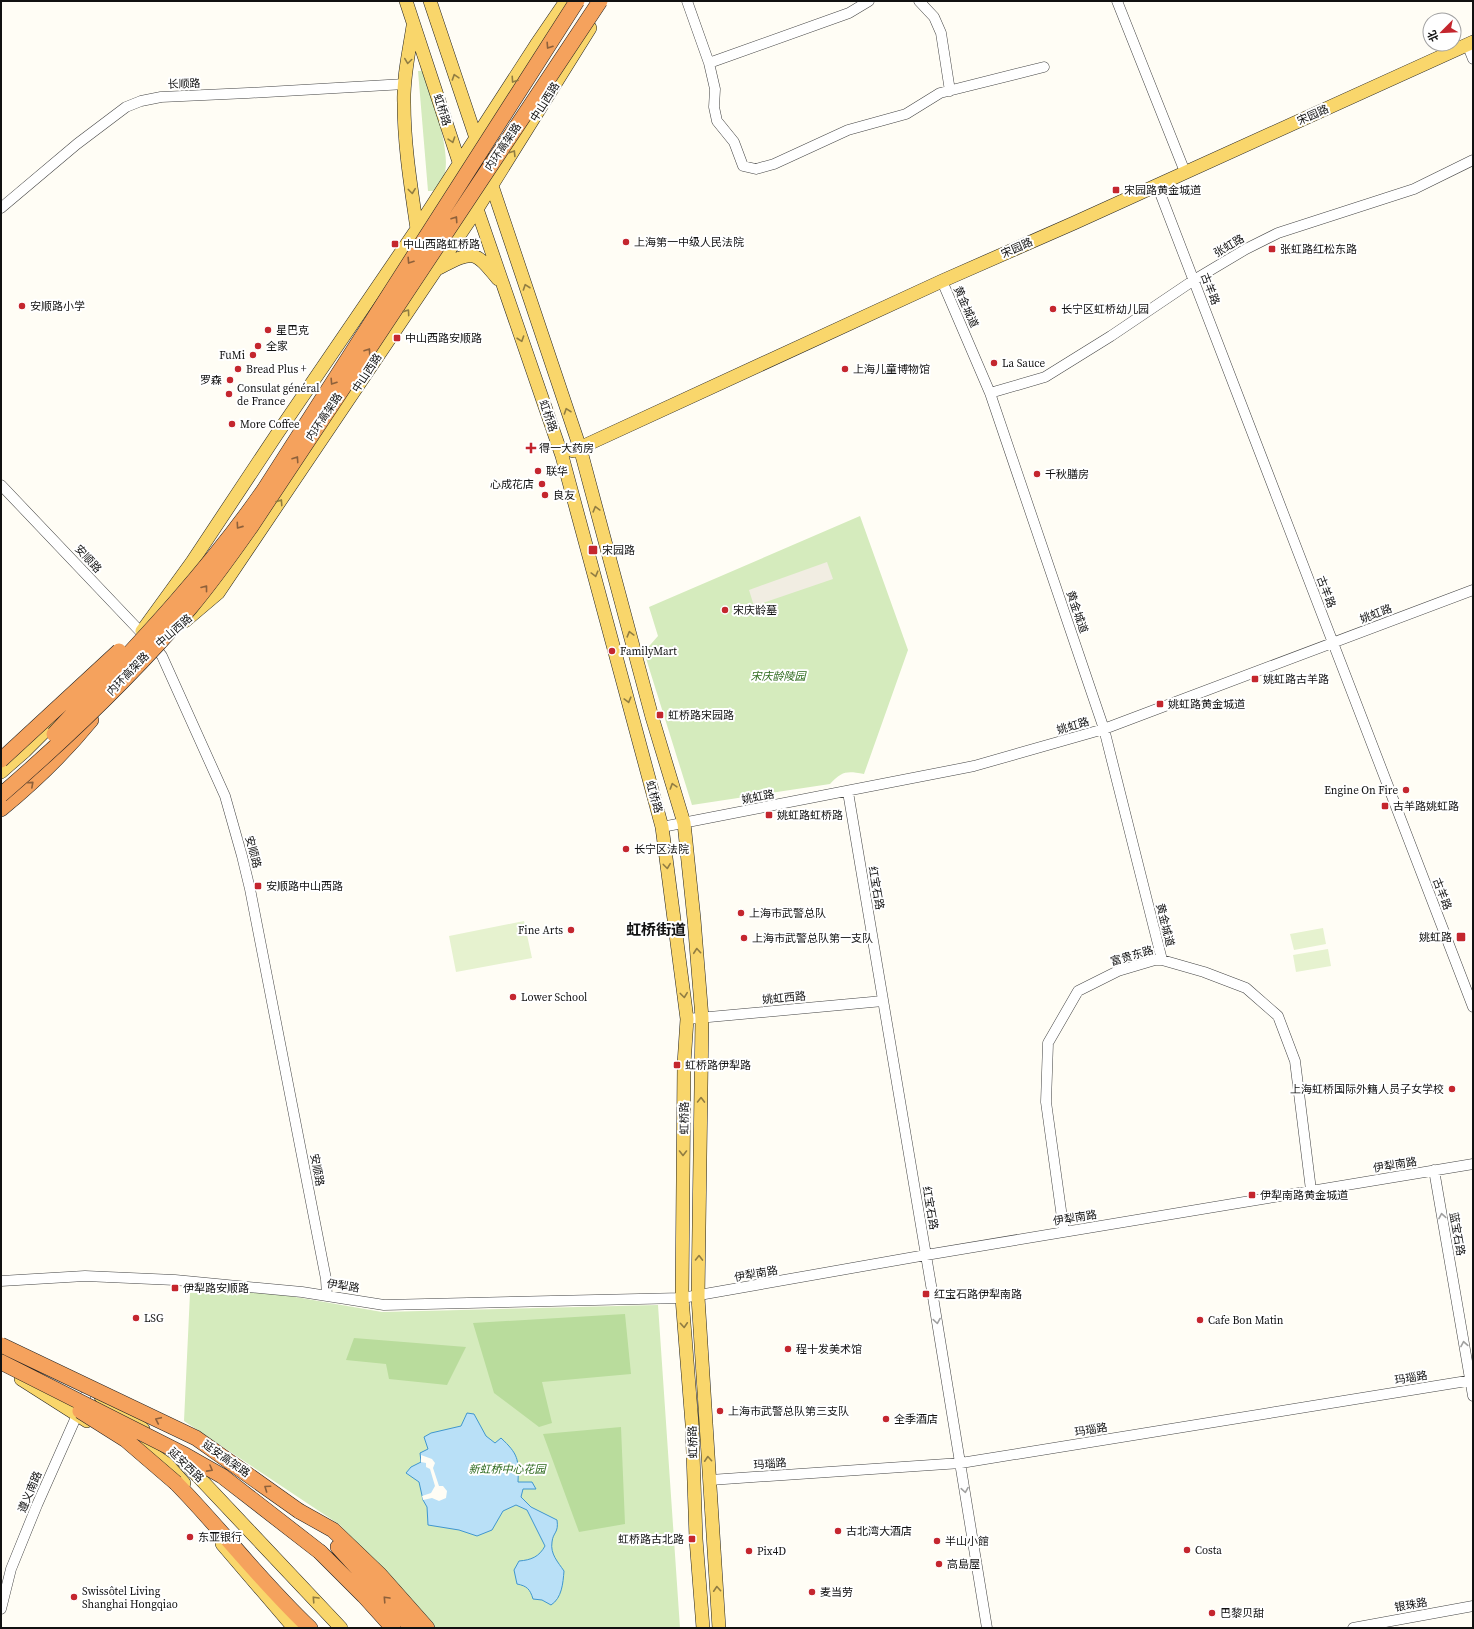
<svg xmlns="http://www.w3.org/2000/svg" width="1474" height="1629" font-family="'Source Serif 4','Noto Sans SC',serif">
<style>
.green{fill:#d5ebbd}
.forest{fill:#b9dc9c}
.pitch{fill:#e6f2cf}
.plaza{fill:#f1ede2}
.water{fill:#b9e0f7;stroke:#3f96cf}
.pier{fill:#fffdf5}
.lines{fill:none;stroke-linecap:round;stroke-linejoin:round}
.minor-casing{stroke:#444;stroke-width:11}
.major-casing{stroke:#222;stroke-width:14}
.highway-casing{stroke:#222;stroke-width:16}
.minor{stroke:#fff;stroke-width:10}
.major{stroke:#f9d66b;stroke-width:13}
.highway{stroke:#f5a25d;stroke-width:15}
.highway-bridge-casing{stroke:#222;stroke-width:16;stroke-linecap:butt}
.highway-bridge{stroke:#f5a25d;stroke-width:15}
.oneway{stroke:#8e613b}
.oneway2{stroke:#917d42}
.oneway3{stroke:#a0a0a0}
.poi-dot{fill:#c4262e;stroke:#fff;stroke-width:1.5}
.labels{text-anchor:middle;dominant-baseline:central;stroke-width:4;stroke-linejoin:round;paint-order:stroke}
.street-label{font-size:11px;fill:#111;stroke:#fff}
.poi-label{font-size:11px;fill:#111;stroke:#fff;text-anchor:start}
.park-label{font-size:11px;font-style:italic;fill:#2f6b1f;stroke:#fff}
.district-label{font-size:15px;font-weight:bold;fill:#111;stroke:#fff}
</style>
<rect width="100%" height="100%" fill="#fffdf5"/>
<path class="green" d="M418,71h5c8,25 31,84 20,108 -3,4 -7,8 -10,12h-5z
M860,516l48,134 -44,124c-18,-3 -21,-3 -34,10l-138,21 -48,-153 14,-16 -9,-29z
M255,1290l127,22 276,-7 22,323h-245l-95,-103 -156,-104 6,-128z"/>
<path class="forest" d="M625,1314l6,60 -89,8 10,41 -13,4 -45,-34 -21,-70z
M354,1338l112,9 -19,38 -58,-6 -3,-15 -40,-4z
M621,1427l4,97 -46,8 -36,-98z"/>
<path class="pitch" d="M524,921l8,37 -76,14 -7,-36z
M1323,928l3,16 -32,6 -4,-16z
M1328,949l3,17 -35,6 -3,-17z"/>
<path class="plaza" d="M827,562l6,17 -79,27 -5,-16z"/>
<path class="water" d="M467,1413l7,1 12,22 9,7 6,-5c17,16 18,21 17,44h14l4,7h-13l-2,8 10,10 26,13c2,13 -4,12 -5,22 -2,12 6,20 12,29 -1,12 -2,27 -13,34l-9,-5 -9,-1c-3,-10 -6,-13 -16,-15l-3,-14 5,-9c12,-1 20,-4 26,-15l-18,-36 -11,-5 -13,6 -11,19 -15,6 -18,-6 -31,-5 -1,-18 -4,-7 -4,-18 -13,-9 5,-6 10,-5 -1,-9 8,-4 -4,-12 7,-4 30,-7z"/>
<path class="pier" d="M421,1455l11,4 3,4 -2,5 6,18h4l4,5 -1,7 -7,3 -7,-3 -9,2 -1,-4 9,-3 4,-7 -5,-17 -4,-2v-4l-5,-1z"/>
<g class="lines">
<defs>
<path id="minor" d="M687,1l22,62 6,26 -1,18 3,14 17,21 9,24 13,3 18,-5 74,-34 58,-16 34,-21 104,-26
M919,1l15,16 7,16 9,58
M1117,1l68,171
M1467,44l6,15
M709,63l140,-50 20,-12
M1157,185l316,822
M1,208l76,-64 49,-37 15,-6 20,-4 87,-4 157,-9
M942,281l48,112 114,336 58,231
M990,393l55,-16 66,-41 83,-56 52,-31 32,-16 136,-44 59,-29
M1,485l154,162 7,9 63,140 17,60 8,33 76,390 1,17
M848,792l84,499 55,337
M662,827l312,-61 130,-37 369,-139
M687,1019l196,-18
M1434,1170l39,226
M1064,1232l-18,-130 2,-59 30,-52 40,-20 37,-11h7l42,12 42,16 32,28 17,45 16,129
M1,1281l84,-5 90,4 127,12 82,13 298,-7 244,-43 547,-91
M710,1480l251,-17 512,-83
M1,1609l10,-40 26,-64 52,-117
M1353,1628l120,-22"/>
<path id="major" d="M406,1l53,161 18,47 85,247 100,371 25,192 -3,45 -2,234 10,126 4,115 7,89
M430,1l150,447 72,269 32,106 10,96 8,99 -4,279 21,331
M413,26c-4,26 -10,52 -9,77 0,42 7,84 13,126
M439,268c35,-18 35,-18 59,11
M573,451l369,-170 132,-58 399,-181
M185,621l33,-28 259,-384 113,-181
M142,631l50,-69 85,-128 140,-205 119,-184 30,-44
M1,772l24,-21 51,-51
M1,1353l24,13
M21,1379l66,42
M101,1397l42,32
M144,1448l23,16 17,19
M176,1453l165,175
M222,1544l72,84"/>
<path id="highway" d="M1,809c33,-27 63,-56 90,-89
M176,1483c46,47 86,100 134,145
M299,1511l34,19 47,45 47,53
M338,1547l74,81
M320,1552l44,44 29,32"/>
</defs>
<use href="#minor" class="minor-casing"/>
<use href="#major" class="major-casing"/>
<use href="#highway" class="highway-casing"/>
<use href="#minor" class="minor"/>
<use href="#major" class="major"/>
<use href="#highway" class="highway"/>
<defs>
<path id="highway-bridge" d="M54,734c73,-78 149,-156 210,-244l313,-489
M1,760l118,-109
M1,795c67,-58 132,-120 189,-187 22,-26 41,-53 60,-80l350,-527
M1,1345l195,93 103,73
M1,1362l184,93 37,21 98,76
M80,1411l46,29 50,43"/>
</defs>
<use href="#highway-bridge" class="highway-bridge-casing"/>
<use href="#highway-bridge" class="highway-bridge"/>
</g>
<defs><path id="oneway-chevron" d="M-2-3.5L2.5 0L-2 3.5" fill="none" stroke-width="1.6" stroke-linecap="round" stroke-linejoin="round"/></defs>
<g class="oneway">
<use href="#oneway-chevron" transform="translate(549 46) rotate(123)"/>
<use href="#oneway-chevron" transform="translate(455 219) rotate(-56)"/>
<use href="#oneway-chevron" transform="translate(410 261) rotate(123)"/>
<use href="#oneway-chevron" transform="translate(368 351) rotate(-56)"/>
<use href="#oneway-chevron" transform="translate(333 382) rotate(123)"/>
<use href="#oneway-chevron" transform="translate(296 459) rotate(-56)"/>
<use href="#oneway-chevron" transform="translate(239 526) rotate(125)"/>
<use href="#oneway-chevron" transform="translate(205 588) rotate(-52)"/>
<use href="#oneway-chevron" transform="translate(31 784) rotate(-42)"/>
<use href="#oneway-chevron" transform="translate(158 1420) rotate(-155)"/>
<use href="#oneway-chevron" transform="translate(210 1469) rotate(29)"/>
<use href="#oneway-chevron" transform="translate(267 1488) rotate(-145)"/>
<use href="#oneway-chevron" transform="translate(386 1599) rotate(-133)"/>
</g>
<g class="oneway2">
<use href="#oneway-chevron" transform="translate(408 61) rotate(98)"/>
<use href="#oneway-chevron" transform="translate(455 77) rotate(-108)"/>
<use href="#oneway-chevron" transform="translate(514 80) rotate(124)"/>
<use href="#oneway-chevron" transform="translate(452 140) rotate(72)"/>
<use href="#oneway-chevron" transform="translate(513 153) rotate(-58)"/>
<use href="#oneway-chevron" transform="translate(412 191) rotate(83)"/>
<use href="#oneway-chevron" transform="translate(526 287) rotate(-109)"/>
<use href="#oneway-chevron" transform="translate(407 312) rotate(-55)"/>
<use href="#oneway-chevron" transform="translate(521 339) rotate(71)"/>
<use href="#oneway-chevron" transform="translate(567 411) rotate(-109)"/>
<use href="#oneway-chevron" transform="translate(280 502) rotate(-56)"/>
<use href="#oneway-chevron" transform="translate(596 509) rotate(-105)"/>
<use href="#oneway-chevron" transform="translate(595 574) rotate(75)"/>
<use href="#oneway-chevron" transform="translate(630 634) rotate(-105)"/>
<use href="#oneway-chevron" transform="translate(628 700) rotate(75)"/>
<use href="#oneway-chevron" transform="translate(673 786) rotate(-107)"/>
<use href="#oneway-chevron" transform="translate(667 866) rotate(83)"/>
<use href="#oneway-chevron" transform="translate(697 951) rotate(-95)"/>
<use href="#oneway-chevron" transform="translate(684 995) rotate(83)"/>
<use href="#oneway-chevron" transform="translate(701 1100) rotate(-89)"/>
<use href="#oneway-chevron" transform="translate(683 1153) rotate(90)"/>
<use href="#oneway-chevron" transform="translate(699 1258) rotate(-89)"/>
<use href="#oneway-chevron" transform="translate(684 1325) rotate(86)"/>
<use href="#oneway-chevron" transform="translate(708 1459) rotate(-94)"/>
<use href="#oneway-chevron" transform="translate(717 1589) rotate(-94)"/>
<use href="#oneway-chevron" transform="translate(315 1599) rotate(-133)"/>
</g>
<g class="oneway3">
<use href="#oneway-chevron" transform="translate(1442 1216) rotate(-100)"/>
<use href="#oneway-chevron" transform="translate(937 1321) rotate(81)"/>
<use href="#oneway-chevron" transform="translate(1464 1344) rotate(-100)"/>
<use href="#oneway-chevron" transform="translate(965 1490) rotate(81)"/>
</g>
<g class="poi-dot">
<rect x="1112" y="186" width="8" height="8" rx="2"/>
<circle cx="626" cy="242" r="4"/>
<rect x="391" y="240" width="8" height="8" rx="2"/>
<rect x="1268" y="245" width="8" height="8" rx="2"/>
<circle cx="22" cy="306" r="4"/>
<circle cx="1053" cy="309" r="4"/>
<circle cx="268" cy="330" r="4"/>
<rect x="393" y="334" width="8" height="8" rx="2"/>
<circle cx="258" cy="346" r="4"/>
<circle cx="253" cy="355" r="4"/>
<circle cx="994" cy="363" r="4"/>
<circle cx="238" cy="369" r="4"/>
<circle cx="845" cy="369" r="4"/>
<circle cx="230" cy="380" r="4"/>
<circle cx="229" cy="394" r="4"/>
<circle cx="232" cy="424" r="4"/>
<path d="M529 442h4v4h4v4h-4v4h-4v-4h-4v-4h4z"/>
<circle cx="538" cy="471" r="4"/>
<circle cx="1037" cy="474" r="4"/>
<circle cx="542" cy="484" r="4"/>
<circle cx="545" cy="495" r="4"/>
<rect x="588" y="545" width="10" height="10" rx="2"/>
<circle cx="725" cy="610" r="4"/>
<circle cx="612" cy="651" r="4"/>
<rect x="1251" y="675" width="8" height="8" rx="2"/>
<rect x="1156" y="700" width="8" height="8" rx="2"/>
<rect x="656" y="711" width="8" height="8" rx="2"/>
<circle cx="1406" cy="790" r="4"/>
<rect x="1381" y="802" width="8" height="8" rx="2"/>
<rect x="765" y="811" width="8" height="8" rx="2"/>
<circle cx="626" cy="849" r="4"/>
<rect x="254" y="882" width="8" height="8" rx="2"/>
<circle cx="741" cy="913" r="4"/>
<circle cx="571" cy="930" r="4"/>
<rect x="1456" y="932" width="10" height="10" rx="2"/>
<circle cx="744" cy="938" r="4"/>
<circle cx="513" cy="997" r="4"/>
<rect x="673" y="1061" width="8" height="8" rx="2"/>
<circle cx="1452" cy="1089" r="4"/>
<rect x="1248" y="1191" width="8" height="8" rx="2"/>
<rect x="171" y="1284" width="8" height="8" rx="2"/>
<rect x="922" y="1290" width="8" height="8" rx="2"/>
<circle cx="136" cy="1318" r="4"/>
<circle cx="1200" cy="1320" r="4"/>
<circle cx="788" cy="1349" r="4"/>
<circle cx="720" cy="1411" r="4"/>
<circle cx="886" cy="1419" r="4"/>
<circle cx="838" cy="1531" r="4"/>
<circle cx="190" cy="1537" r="4"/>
<rect x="688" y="1535" width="8" height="8" rx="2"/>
<circle cx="937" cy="1541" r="4"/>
<circle cx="1187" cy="1550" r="4"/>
<circle cx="749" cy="1551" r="4"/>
<circle cx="939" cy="1564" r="4"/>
<circle cx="812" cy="1592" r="4"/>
<circle cx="74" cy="1597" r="4"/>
<circle cx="1212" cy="1613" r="4"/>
</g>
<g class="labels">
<g class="street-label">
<text transform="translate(184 84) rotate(-2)">长顺路</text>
<text transform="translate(545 102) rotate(-58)">中山西路</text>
<text transform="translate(442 110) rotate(72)">虹桥路</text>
<text transform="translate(1313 115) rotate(-24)">宋园路</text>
<text transform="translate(503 147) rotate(-56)">内环高架路</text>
<text transform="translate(1229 246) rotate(-30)">张虹路</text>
<text transform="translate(1017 248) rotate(-24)">宋园路</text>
<text transform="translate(1210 289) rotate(69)">古羊路</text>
<text transform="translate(966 307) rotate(66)">黄金城道</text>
<text transform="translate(367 373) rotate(-57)">中山西路</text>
<text transform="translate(548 416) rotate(71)">虹桥路</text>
<text transform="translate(324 417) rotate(-56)">内环高架路</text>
<text transform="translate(88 559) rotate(47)">安顺路</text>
<text transform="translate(1326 592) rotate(69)">古羊路</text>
<text transform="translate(1077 612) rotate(71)">黄金城道</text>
<text transform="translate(1376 614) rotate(-21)">姚虹路</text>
<text transform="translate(174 631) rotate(-41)">中山西路</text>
<text transform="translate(128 674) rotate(-46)">内环高架路</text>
<text transform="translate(1073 726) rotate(-16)">姚虹路</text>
<text transform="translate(654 797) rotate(74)">虹桥路</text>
<text transform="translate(758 797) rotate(-11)">姚虹路</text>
<text transform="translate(253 852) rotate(75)">安顺路</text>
<text transform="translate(876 888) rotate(80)">红宝石路</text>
<text transform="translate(1442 894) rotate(69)">古羊路</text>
<text transform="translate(1165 925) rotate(76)">黄金城道</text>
<text transform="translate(1132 956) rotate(-16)">富贵东路</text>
<text transform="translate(784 998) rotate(-5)">姚虹西路</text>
<text transform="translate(684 1118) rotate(-90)">虹桥路</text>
<text transform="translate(1395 1165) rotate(-9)">伊犁南路</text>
<text transform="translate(317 1170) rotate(79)">安顺路</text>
<text transform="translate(930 1208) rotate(80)">红宝石路</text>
<text transform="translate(1075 1218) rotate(-9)">伊犁南路</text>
<text transform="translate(1457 1234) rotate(80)">蓝宝石路</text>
<text transform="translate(756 1274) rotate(-10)">伊犁南路</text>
<text transform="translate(343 1286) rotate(9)">伊犁路</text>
<text transform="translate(1411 1378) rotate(-9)">玛瑙路</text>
<text transform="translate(1091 1430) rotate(-9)">玛瑙路</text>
<text transform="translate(693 1442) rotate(-92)">虹桥路</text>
<text transform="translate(226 1459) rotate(35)">延安高架路</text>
<text transform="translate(770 1464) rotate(-4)">玛瑙路</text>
<text transform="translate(186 1465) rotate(44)">延安西路</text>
<text transform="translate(30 1492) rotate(-67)">遵义南路</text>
<text transform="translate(1411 1605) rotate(-10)">银珠路</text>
</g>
<g class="poi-label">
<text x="1124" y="190">宋园路黄金城道</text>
<text x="634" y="242">上海第一中级人民法院</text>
<text x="403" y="244">中山西路虹桥路</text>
<text x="1280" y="249">张虹路红松东路</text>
<text x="30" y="306">安顺路小学</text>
<text x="1061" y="309">长宁区虹桥幼儿园</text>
<text x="276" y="330">星巴克</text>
<text x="405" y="338">中山西路安顺路</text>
<text x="266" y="346">全家</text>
<text x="245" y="355" text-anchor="end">FuMi</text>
<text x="1002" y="363">La Sauce</text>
<text x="246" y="369">Bread Plus +</text>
<text x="853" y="369">上海儿童博物馆</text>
<text x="222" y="380" text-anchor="end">罗森</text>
<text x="237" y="388">Consulat général<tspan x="237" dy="13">de France</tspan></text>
<text x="240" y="424">More Coffee</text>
<text x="539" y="448">得一大药房</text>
<text x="546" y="471">联华</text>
<text x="1045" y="474">千秋膳房</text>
<text x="534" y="484" text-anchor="end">心成花店</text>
<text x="553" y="495">良友</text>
<text x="602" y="550">宋园路</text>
<text x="733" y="610">宋庆龄墓</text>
<text x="620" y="651">FamilyMart</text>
<text x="1263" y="679">姚虹路古羊路</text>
<text x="1168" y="704">姚虹路黄金城道</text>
<text x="668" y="715">虹桥路宋园路</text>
<text x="1398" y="790" text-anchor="end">Engine On Fire</text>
<text x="1393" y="806">古羊路姚虹路</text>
<text x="777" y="815">姚虹路虹桥路</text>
<text x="634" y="849">长宁区法院</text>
<text x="266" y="886">安顺路中山西路</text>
<text x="749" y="913">上海市武警总队</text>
<text x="563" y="930" text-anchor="end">Fine Arts</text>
<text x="1452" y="937" text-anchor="end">姚虹路</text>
<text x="752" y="938">上海市武警总队第一支队</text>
<text x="521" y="997">Lower School</text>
<text x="685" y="1065">虹桥路伊犁路</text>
<text x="1444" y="1089" text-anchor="end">上海虹桥国际外籍人员子女学校</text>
<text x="1260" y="1195">伊犁南路黄金城道</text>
<text x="183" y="1288">伊犁路安顺路</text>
<text x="934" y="1294">红宝石路伊犁南路</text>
<text x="144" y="1318">LSG</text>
<text x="1208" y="1320">Cafe Bon Matin</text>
<text x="796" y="1349">程十发美术馆</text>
<text x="728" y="1411">上海市武警总队第三支队</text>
<text x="894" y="1419">全季酒店</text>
<text x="846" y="1531">古北湾大酒店</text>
<text x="198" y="1537">东亚银行</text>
<text x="684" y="1539" text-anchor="end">虹桥路古北路</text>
<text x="945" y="1541">半山小館</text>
<text x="1195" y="1550">Costa</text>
<text x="757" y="1551">Pix4D</text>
<text x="947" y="1564">高島屋</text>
<text x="82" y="1591">Swissôtel Living<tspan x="82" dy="13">Shanghai Hongqiao</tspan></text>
<text x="820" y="1592">麦当劳</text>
<text x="1220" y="1613">巴黎贝甜</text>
</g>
<g class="park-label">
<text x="778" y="676">宋庆龄陵园</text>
<text x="507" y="1469">新虹桥中心花园</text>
</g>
<g class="district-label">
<text x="656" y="929">虹桥街道</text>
</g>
</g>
<rect width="1474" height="1629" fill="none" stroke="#111111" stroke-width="4"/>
<g transform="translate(1442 32) rotate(246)"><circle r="19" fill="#ffffff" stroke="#a0a0a0"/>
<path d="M0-3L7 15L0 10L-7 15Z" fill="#c4262e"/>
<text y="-6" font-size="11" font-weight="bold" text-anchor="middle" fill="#111111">北</text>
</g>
</svg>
